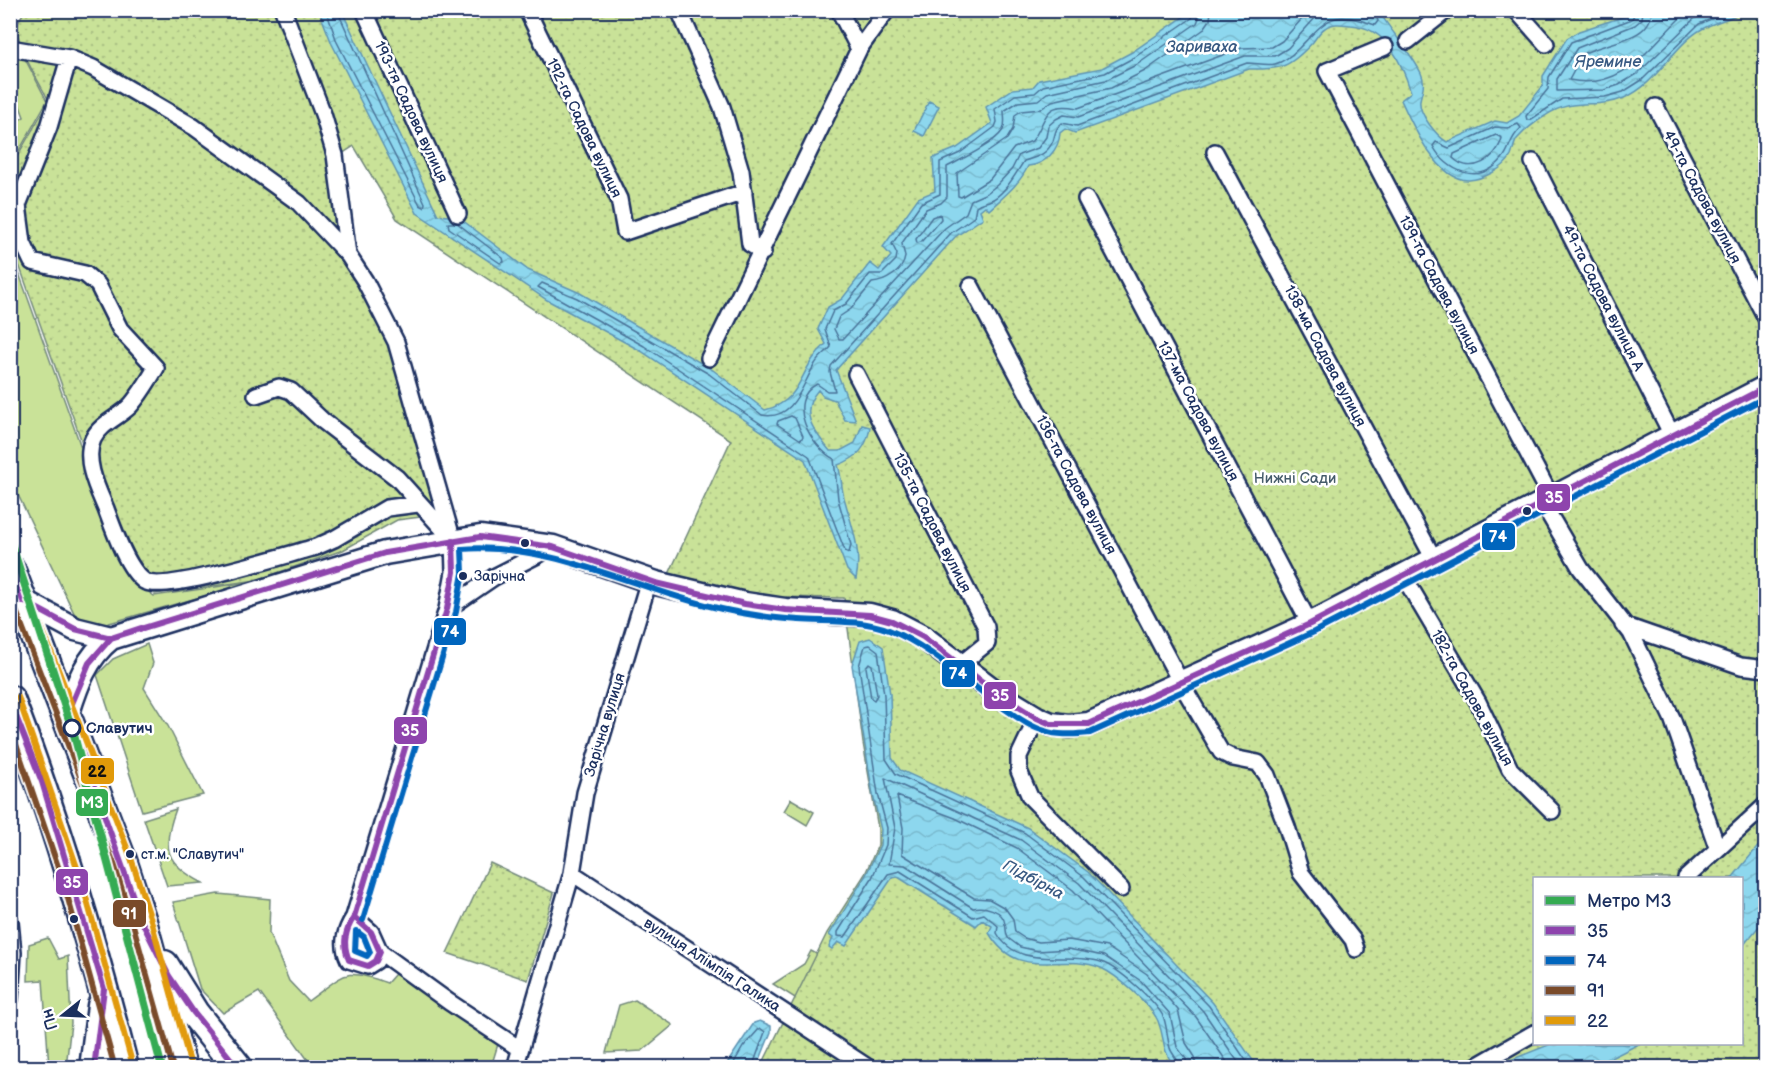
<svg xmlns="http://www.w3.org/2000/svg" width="1776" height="1078" font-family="'Balsamiq Sans',sans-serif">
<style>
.green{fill:#c9e298;stroke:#72887b;stroke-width:1.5}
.garden{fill:url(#garden-dots);stroke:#72887b;stroke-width:1.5;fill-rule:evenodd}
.water{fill:url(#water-waves);stroke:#5f94b4;stroke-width:1.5}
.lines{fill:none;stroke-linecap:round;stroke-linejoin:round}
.shore{stroke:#497298;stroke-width:1.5}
.street-casing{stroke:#1b2f5e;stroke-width:20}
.secondary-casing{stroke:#1b2f5e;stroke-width:27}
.highway-casing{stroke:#1b2f5e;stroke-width:33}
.street{stroke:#fff;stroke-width:15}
.secondary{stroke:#fff;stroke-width:22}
.highway{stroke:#fff;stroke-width:28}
.bus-1-casing{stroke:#fff;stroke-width:10}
.bus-2-casing{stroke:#fff;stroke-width:10}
.bus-3-casing{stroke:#fff;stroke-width:10}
.bus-4-casing{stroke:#fff;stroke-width:10}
.bus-1{stroke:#8e44ad;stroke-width:6}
.bus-2{stroke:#0065bd;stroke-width:6}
.bus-3{stroke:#7a4b2a;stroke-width:6}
.bus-4{stroke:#e19a09;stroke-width:6}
.metro-1-casing{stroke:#fff;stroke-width:12}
.metro-1{stroke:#35ab52;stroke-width:8}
.bus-dot{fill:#1b2f5e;stroke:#fff;stroke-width:2}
.stop-dot{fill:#fff;stroke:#1b2f5e;stroke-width:3}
.labels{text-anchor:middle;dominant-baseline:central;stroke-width:5;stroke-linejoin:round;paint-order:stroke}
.bus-label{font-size:14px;fill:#1b2f5e;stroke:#fff;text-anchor:start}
.street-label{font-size:15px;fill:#1b2f5e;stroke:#fff}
.park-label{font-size:15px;fill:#465c6c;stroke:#fff}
.stop-label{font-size:15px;font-weight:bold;fill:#1b2f5e;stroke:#fff;text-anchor:start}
.water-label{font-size:16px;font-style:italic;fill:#385982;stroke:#fff}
.line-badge{stroke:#fff;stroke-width:2}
.badge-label{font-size:16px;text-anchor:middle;font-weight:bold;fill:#fff}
.pale-badge-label{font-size:16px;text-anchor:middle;font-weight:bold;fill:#111}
</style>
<defs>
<pattern id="garden-dots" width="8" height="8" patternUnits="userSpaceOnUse" patternTransform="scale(1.5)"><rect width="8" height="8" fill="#c9e298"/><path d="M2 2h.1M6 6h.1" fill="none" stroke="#acc285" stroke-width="1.8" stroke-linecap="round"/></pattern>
<pattern id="water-waves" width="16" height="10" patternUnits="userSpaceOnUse" patternTransform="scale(1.5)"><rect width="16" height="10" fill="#8dd7ee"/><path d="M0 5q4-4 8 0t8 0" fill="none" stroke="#79b9ce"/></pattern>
</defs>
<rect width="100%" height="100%" fill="#fff"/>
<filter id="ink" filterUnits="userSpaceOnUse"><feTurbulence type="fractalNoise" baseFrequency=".0167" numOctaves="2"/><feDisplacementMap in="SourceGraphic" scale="12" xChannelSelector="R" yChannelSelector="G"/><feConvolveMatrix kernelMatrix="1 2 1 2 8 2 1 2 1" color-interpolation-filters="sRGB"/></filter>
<g filter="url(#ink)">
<path class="green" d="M11,56l13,1 23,44 -36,64 2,-28 -2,-12 13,-8 -13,-35z
M10,248l117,328 27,20 102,-15 -150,43c-13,0 -24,0 -32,-11l-63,-133z
M147,644l6,19 -9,25 24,38 35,69 -61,16 -45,-136 16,-16z
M791,799l23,13 -7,13 -23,-14z
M176,809c-15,39 -11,55 27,74l-36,3 -23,-67z
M218,894l52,5 -1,34 20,48 19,20c37,-26 34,-35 79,-18l8,-9 103,70 -7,23h-178l-54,-75 -36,21 -23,-24 -27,-87z
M48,938l11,21 9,-3 3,67 -5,44h-17l-6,-87 -15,1 1,-37z
M811,951l35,19 -29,42 -44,-28 31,-20z
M635,1000l38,25 -31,26 -36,2 13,-48z"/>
<path class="garden" d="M25,11h1740v1056h-1004l66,-134 38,-59 13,-29v-17l-15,-85 -19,-145 -79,-1 -96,-23 62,-134 -334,-221 -43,-73 -14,9 17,100 43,79 29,91 23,88 -55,7 -54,30 -86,30 -102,14 -26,-19 -118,-333 -1,-73 39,-68c-9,-18 -36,-58 -31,-78 1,-4 5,-9 7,-12zM1534,878h208v166h-208z
M490,863l64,30 -26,87 -81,-27z"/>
<path class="water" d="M319,11h23l96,204 20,2 70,53 52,23 133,77 52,40c40,-10 32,-41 61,-66l-8,-15 10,-22 14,-8 28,-36 9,7 12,-14 -8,-9 35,-49 17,-7 -2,-33 24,-10 35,-25 -6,-16 27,-18 20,-2 6,-7 63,-12 30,-16 60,-41h187c12,21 31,40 42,62 5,11 1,17 -1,27 -2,14 17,36 27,42l48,-21 12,2 12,-7 24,-30v-10l24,-38 12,-7 62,-20h103c-13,8 -28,10 -42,18 -30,17 -44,55 -78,69 -28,12 -50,-2 -79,18 -8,5 -21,15 -28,23 -3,4 -4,12 -6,17 -7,13 -28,23 -42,24 -32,1 -57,-56 -68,-80l10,-8c-10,-31 -24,-64 -60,-67 -9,-1 -18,-3 -26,3 -5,3 -9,10 -12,14 -23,25 -31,28 -64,27l-174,64 -10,-4 -5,4c-1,17 -15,32 -32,33 -8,18 -25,31 -39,44l-4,-4 -5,4 3,8 -28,19 -119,133 20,51 -11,-1 -10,-20 -12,-4 -5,-6c-20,23 -4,41 12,61h10l15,-8 7,-18 8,2c-3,20 -12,31 -32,38 4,12 3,24 7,36 7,26 17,50 11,78l-9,-9 -42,-110 -164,-109 -94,-51 -130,-87 -85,-169z
M929,101l10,5 -15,30 -10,-5z
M870,638l13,9 7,47 2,64 8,12 128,58 60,44 125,131 43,62 5,2h-86c-15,-20 -9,-26 -17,-46 -7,-16 -41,-46 -57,-53 -43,-17 -82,15 -112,-35l3,-7 -10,-6 -6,6 -78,-49 -6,1 -46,68 -8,-4 -6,7 -3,-2 4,-9 -4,-3 37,-60 14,-30 1,-15 -8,-35 -21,-130 8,-24z
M1765,838v81l-23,28v-69h-10z
M760,1021l11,5v6l-14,35h-40l9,-2 28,-42z
M1551,1044h88l-46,23h-100z"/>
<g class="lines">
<path class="shore" d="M326,10l11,32 83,163 4,2 1,-4 -88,-193
M1195,10l-3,8 -57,39 -30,16 -62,13 -8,7 -20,2 -20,14 2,13 -2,5 -35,26 -20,9v32l-19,9 -29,41 5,10 -1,6 -14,14h-12l-24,30 -13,7 -8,18 6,18c-5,6 -12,10 -16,17 -13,21 -21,57 -53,51l-53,-41 -132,-76 -35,-15 -4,4 106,59 165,110 36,95 4,2 2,-8 -13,-46 -4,-40c-22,-11 -50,-58 -17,-75l10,7h8l-5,-19 1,-6 120,-133 23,-16 2,-11c5,-4 7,-3 13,-5 15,-5 27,-28 35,-40 12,-4 23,-6 29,-20 3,-8 1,-11 9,-18l15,3 170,-63c9,0 20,3 28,1 9,-2 18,-10 24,-16 30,-31 33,-38 76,-23l3,-4 -4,-11
M1202,10l-5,13 -59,41 -32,16 -59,13 -9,7 -20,2 -14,9c0,6 2,13 -1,19 -9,14 -41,29 -56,37v30l-6,6 -15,6 -24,34c0,5 3,10 3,14 -2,15 -20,25 -33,26l-21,26 -12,8 -5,12 5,10h4l102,-111 21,-15 5,-13 16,-7 10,-8 15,-16 7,-14 19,-7 8,-11 2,-11 8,-7 8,-4 14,2 167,-61h30l13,-8 28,-31 17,-7
M1211,10l-1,10 -7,10 -58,41 -34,17 -59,13 -11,8 -20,2 -6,4 -2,14 -6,10 -50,34 1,23 3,1 29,-18 24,-31 18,-7c16,-21 9,-40 46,-33l164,-60 30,-1 10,-6 28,-31
M1636,10l-4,9 -61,23 -22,35 -1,12 -22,27 1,4h3l32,-21 43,-2 18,-5 19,-12 57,-56 34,-14
M1643,10l-1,9 -7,6 -58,23 -20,31v12l47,-1 15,-5 18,-11 58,-56 19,-8
M1652,10c-1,32 -47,31 -69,44l-14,26c58,12 82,-38 120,-70
M1518,124l3,4c-13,12 -10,21 -19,31 -23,27 -55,13 -69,-13l3,-4 13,6 46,-21 13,1z
M1496,135l6,3c-5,21 -31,38 -49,20l1,-4z
M940,214l1,5 -20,23 -4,1 -1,-4 16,-22z
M448,223h9l46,35 1,4 -4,1 -51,-35z
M791,416l4,2 8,18 -2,4 -24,-16 1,-3z
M869,663l3,2 5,30 -3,5 -3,-2 -5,-31z
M731,1068l12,-21 17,-19 5,4 -13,36
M1180,1068c-1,-9 -8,-13 -10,-20 -3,-10 -3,-23 -7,-32 -9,-16 -44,-48 -62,-54 -35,-11 -83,9 -104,-29l1,-7 -14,-12 -11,3 -73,-46 -12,3 -43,63 -7,-1v-4l34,-54 14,-33 1,-17 -9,-34 -19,-128 6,-20 5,-1 8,6 6,44 2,64 10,15 129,59 59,44 125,129 42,62
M1187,1068l-1,-9 -9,-12 -7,-33 -29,-33 -37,-25 -36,-7 -30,2 -18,-4 -12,-9c-3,-6 -1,-8 -3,-14 -2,-15 -21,-18 -32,-16l-68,-43 -16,-1 6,-36 -10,-50 136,62 58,43 124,128 39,57
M1196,1068l-1,-11 -9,-14 -8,-33 -31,-36 -40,-27 -38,-7 -30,2 -15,-4 -9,-6 -2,-13 -8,-11 -16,-9 -15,-1 -72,-44 1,-26 -6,-32 58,22 62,30 56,42 123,127 35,51"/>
<defs>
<path id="street" d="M283,10l40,104 12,41 13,100
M364,10l94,204
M527,10l92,189 6,33 119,-40
M679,10l43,97 19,64 9,73 13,8
M839,10l20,39
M1516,10l30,34
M1408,41l39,-31
M1385,47l-58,24 225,428
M10,48l59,10 24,10 101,59 105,76 49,52 17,26 31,61 57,199 1,31 -7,37 -93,308
M69,58l-20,69 -31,78 5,38 9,19 53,12 13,11 22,44 36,39c-8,13 -16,27 -26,38 -11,11 -30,18 -37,33 -10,21 5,51 13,70 7,19 21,60 38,72 19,13 144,-27 172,-34l18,-8 53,-31 31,-4
M1656,107l110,211
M1215,152l220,409
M1533,162l139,273
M1086,199l224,425
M971,286l210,397 40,69 12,6 25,5 9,12 20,52 14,46 52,67 3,9
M709,358l150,-309 28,-39
M856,374l130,253 1,16 -26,21
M256,395l23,-8 12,4 32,30 74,57 54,60
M1543,504l38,65 50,64 41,85 45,129
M1404,577l74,125 32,67 42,42
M447,609l47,-32 59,-30
M1623,625l118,41 25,3
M1037,718l-18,38v15l11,26 91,92
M572,873l297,195
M1686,878l80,-73
M354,917l17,15 9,20 -4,9 -8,5 -19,-6c-8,-16 -4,-29 5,-43z
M10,922l3,31 -3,46
M380,952l69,50 71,47
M515,1068l57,-195 13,-80 64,-213
M1473,1068l61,-35"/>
<path id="secondary" d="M23,601l52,28 36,9
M68,713c9,-29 18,-55 43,-75l274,-85 95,-16 73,10 103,36 89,21 40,6 85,5 22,6 31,16 78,59 36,22 14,6 18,2 20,-2 221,-100 456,-237"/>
<path id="highway" d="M10,569l112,292 20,61 40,146
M10,700c46,120 82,242 114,368
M164,965l30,48 44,55
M94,1068l8,-62"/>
</defs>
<use href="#street" class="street-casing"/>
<use href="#secondary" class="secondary-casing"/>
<use href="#highway" class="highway-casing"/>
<use href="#street" class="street"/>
<use href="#secondary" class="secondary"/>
<use href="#highway" class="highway"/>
<defs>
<path id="bus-1" d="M10,570l13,31 52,28 36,9 30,-10
M10,701l32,81 62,207 -10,79
M354,917l93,-308 7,-37 -1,-31
M354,917l17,15 9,20 -4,9 -8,5 -19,-6c-7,-16 -4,-29 5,-43z
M238,1068l-44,-55 -25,-37 -27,-54 -74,-209 21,-50 22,-25 274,-85 95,-16 73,10 103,36 89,21 40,6 85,5 22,6 31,16 78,59 36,22 14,6h38l221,-100 456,-237"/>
<path id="bus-2" d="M363,920l93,-308 7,-39 -1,-24c93,-7 180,44 269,62 22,4 45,8 68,9 30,2 61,-1 90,10 43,17 78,53 116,79 12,8 25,18 40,22 14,5 30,3 45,2l224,-101 452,-235
M356,931l8,6 6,15 -3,4 -12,-5z"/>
<path id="bus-3" d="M10,595l104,269 19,61 40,143
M10,727l54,157 51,184"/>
<path id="bus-4" d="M18,566l113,292 20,62 40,146
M18,697l63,182 52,187"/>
</defs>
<use href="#bus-1" class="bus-1-casing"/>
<use href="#bus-2" class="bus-2-casing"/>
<use href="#bus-3" class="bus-3-casing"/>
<use href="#bus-4" class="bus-4-casing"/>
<use href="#bus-1" class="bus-1"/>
<use href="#bus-2" class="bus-2"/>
<use href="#bus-3" class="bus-3"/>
<use href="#bus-4" class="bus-4"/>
<defs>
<path id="metro-1" d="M10,540l64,195 88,333"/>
</defs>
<use href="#metro-1" class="metro-1-casing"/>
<use href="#metro-1" class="metro-1"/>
</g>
</g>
<g class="bus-dot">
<circle cx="1527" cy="511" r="5"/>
<circle cx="525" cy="543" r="5"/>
<circle cx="463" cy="576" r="5"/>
<circle cx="130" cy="854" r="5"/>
<circle cx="74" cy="919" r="5"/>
</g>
<circle class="stop-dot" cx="72" cy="728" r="8"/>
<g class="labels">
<g class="bus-label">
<text x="474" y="576">Зарічна</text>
<text x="141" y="854">ст.м. "Славутич"</text>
</g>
<g class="street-label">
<text transform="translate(411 112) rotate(65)">193-тя Садова вулиця</text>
<text transform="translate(584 128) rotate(64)">192-га Садова вулиця</text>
<text transform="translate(1702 197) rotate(62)">49-та Садова вулиця</text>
<text transform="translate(1439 285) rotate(62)">139-та Садова вулиця</text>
<text transform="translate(1603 298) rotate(63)">49-та Садова вулиця А</text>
<text transform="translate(1325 356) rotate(62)">138-ма Садова вулиця</text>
<text transform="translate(1198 411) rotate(62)">137-ма Садова вулиця</text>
<text transform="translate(1076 485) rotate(62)">136-та Садова вулиця</text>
<text transform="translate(932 523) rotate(63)">135-та Садова вулиця</text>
<text transform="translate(1472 698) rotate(61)">182-га Садова вулиця</text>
<text transform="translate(605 725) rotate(-73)">Зарічна вулиця</text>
<text transform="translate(712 965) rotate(33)">вулиця Алімпія Галика</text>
</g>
<g class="park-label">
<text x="1295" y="478">Нижні Сади</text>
</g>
<g class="stop-label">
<text x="86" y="728">Славутич</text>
</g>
<g class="water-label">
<text x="1202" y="47">Зариваха</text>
<text x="1608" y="62">Яремине</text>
<text transform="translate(1033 880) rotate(28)">Підбірна</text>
</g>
</g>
<g class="line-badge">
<rect x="1536" y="483" width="35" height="29" rx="6" fill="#8e44ad"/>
<rect x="1481" y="522" width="35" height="29" rx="6" fill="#0065bd"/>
<rect x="433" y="617" width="34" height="29" rx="6" fill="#0065bd"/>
<rect x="941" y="659" width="35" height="29" rx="6" fill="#0065bd"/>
<rect x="983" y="681" width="34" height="29" rx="6" fill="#8e44ad"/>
<rect x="393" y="716" width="35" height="29" rx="6" fill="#8e44ad"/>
<rect x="80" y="757" width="35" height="28" rx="6" fill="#e19a09"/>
<rect x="75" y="788" width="34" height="29" rx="6" fill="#35ab52"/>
<rect x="55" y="868" width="34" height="28" rx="6" fill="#8e44ad"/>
<rect x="112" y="899" width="35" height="29" rx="6" fill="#7a4b2a"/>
</g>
<g class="badge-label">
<text x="1554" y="503">35</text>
<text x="1498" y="542">74</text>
<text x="450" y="637">74</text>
<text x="958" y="679">74</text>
<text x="1000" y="701">35</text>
<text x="410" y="736">35</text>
<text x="92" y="808">M3</text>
<text x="72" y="888">35</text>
<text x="129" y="919">91</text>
</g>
<g class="pale-badge-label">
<text x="97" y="777">22</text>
</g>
<rect width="1776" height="1078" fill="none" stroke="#fff" stroke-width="36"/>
<rect x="18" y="18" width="1740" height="1042" fill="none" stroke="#1b2f5e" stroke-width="2" filter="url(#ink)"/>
<rect x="1533" y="877" width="210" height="168" fill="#ffffff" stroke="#a4acbf" stroke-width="1.5"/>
<rect x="1545" y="896" width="30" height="9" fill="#35ab52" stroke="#a4acbf" stroke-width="1.5"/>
<text x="1587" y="907" font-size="18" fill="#1b2f5e">Метро M3</text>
<rect x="1545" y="926" width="30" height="9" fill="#8e44ad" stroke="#a4acbf" stroke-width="1.5"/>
<text x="1587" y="937" font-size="18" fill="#1b2f5e">35</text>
<rect x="1545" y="956" width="30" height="9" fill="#0065bd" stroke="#a4acbf" stroke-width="1.5"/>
<text x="1587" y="967" font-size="18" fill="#1b2f5e">74</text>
<rect x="1545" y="986" width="30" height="9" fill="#7a4b2a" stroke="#a4acbf" stroke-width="1.5"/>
<text x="1587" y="997" font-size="18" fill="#1b2f5e">91</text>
<rect x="1545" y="1016" width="30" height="9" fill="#e19a09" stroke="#a4acbf" stroke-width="1.5"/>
<text x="1587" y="1027" font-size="18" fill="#1b2f5e">22</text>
<g transform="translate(63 1015) rotate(252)" stroke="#ffffff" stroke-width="4.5" paint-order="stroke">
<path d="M0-4.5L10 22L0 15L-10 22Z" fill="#1b2f5e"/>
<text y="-9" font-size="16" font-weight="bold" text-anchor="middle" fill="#1b2f5e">Пн</text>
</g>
</svg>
